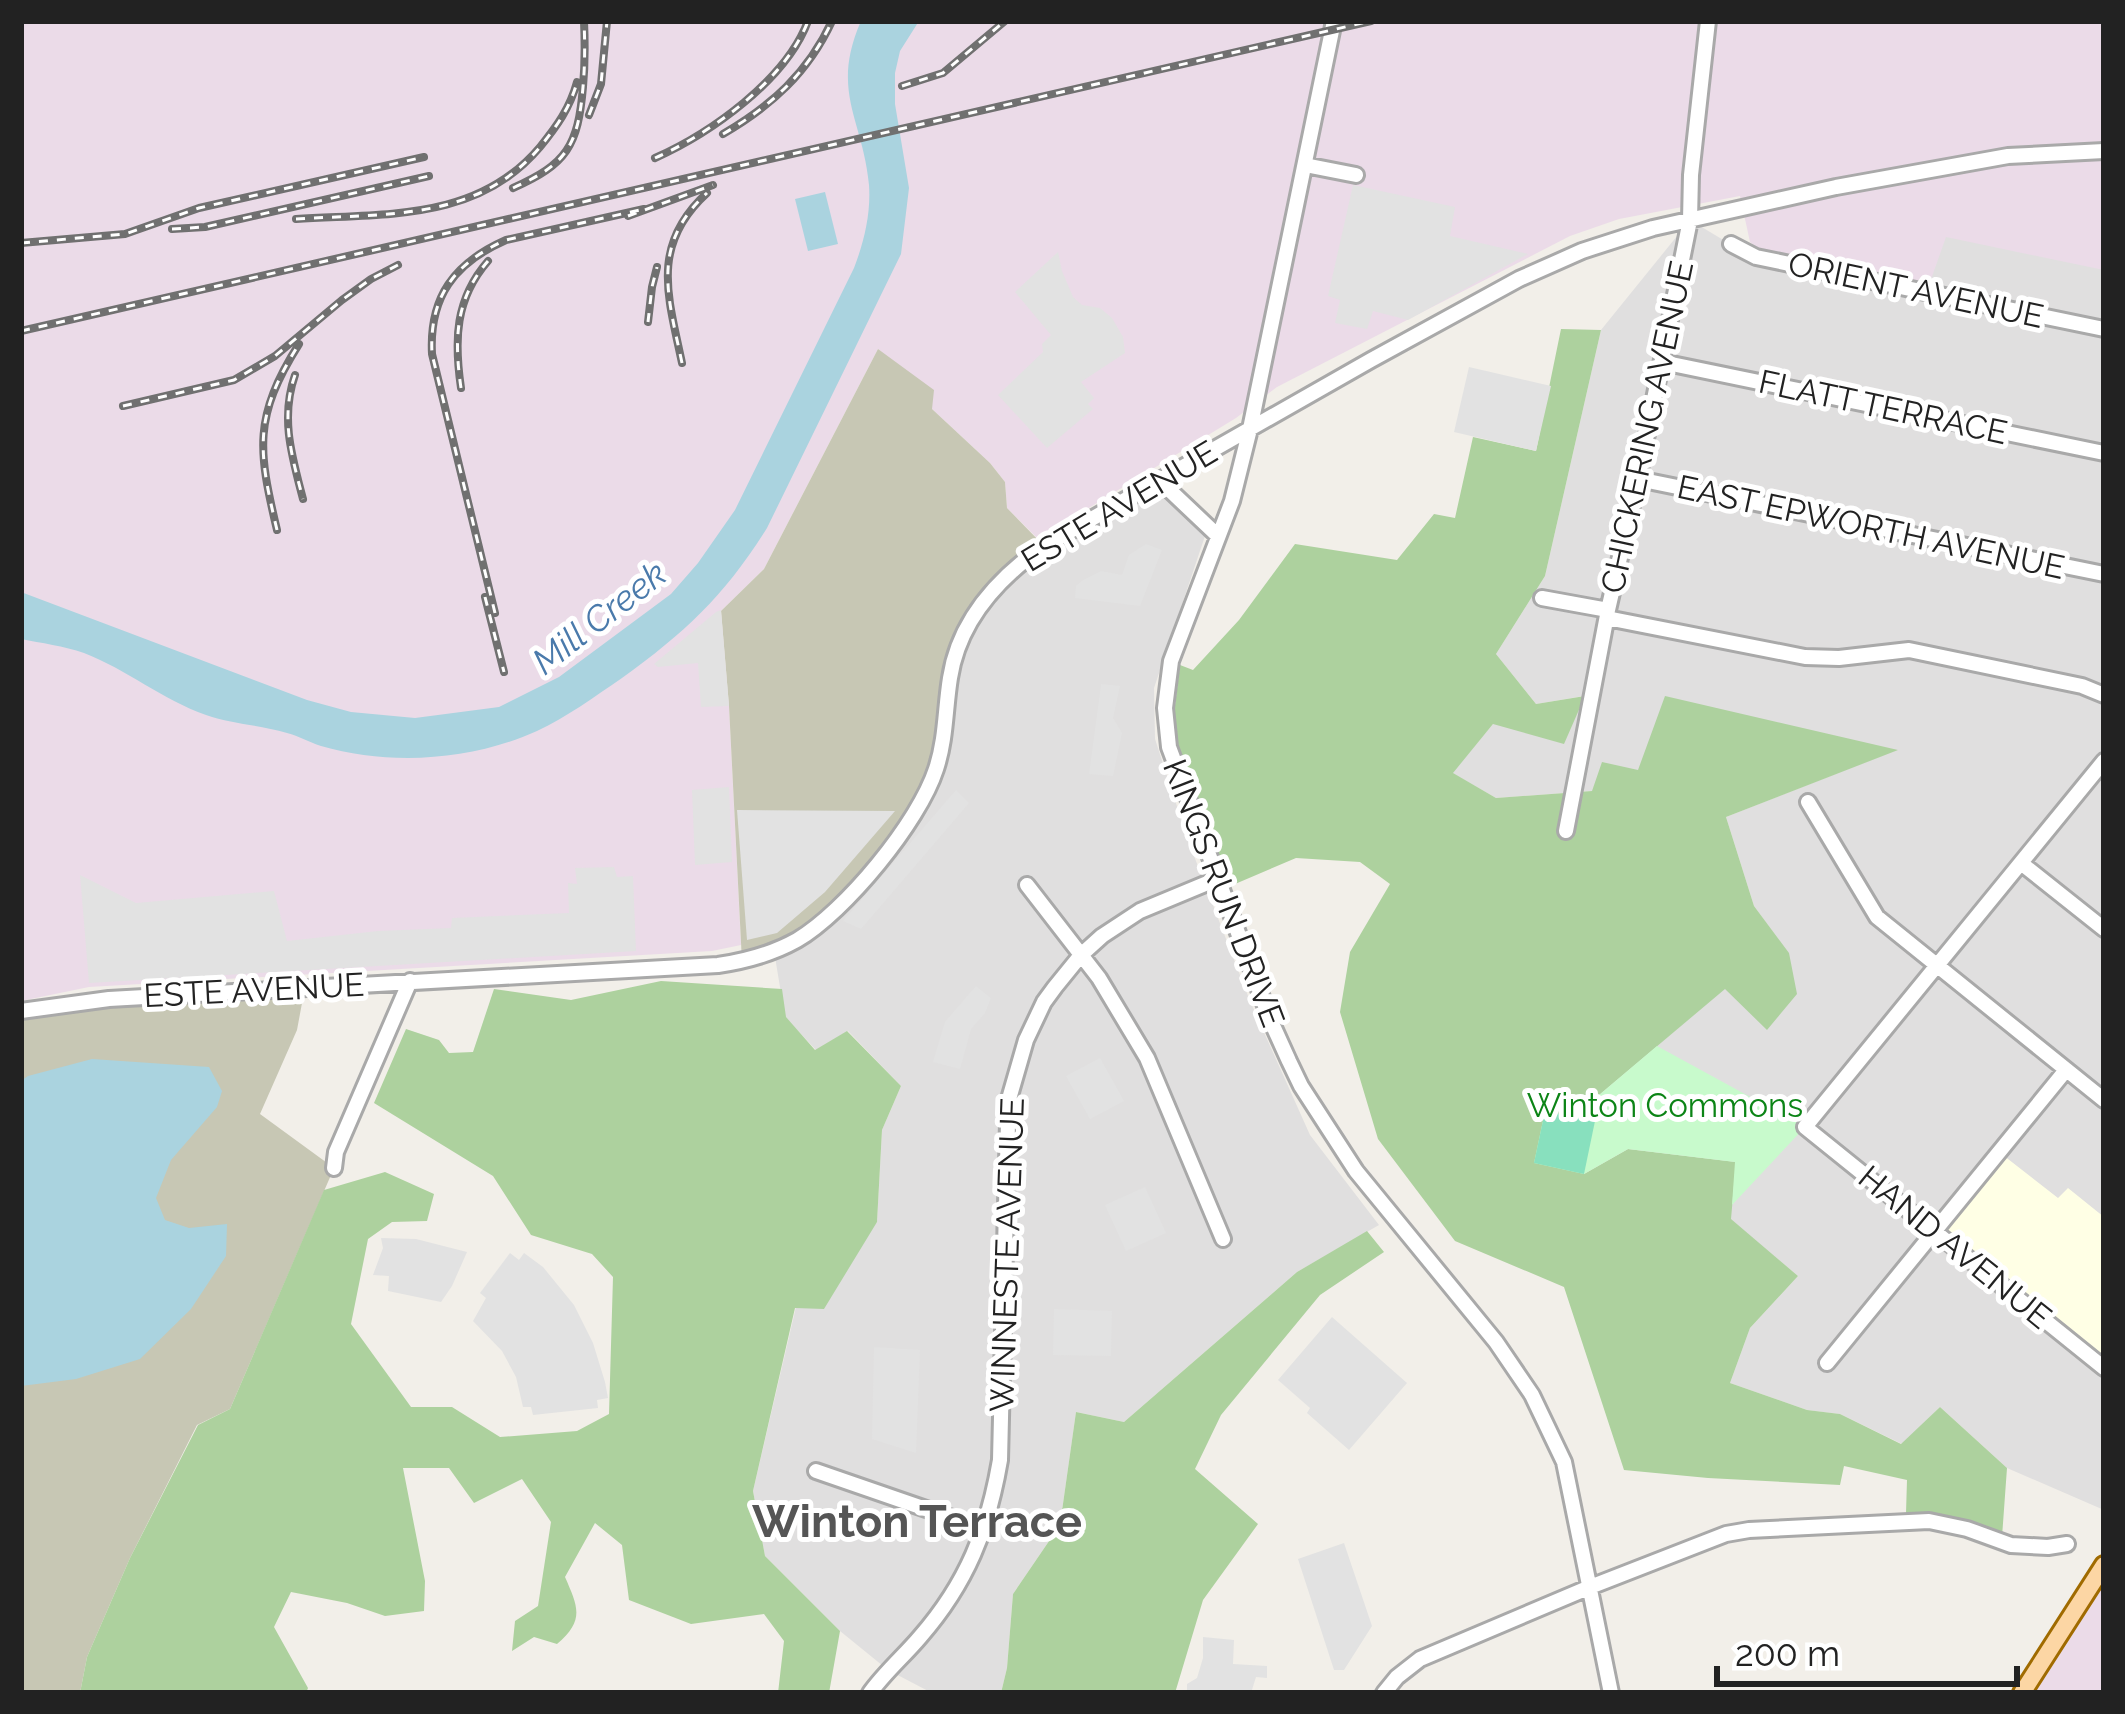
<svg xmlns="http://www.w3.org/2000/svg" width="2125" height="1714" font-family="Raleway,sans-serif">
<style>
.residential{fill:#e0dfdf}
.industrial{fill:#ebdbe8}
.education{fill:#ffffe5}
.construction{fill:#c7c7b4}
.forest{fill:#add19e}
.park{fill:#c8facc}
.pitch{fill:#88e0be}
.parking{fill:#e2e2e2}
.water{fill:#aad3df}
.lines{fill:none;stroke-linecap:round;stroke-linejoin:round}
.minor-casing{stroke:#a9a9a9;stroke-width:20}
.major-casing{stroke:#a06b00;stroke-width:22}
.minor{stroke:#fff;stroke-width:14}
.major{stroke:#fcd6a4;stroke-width:16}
.rail-casing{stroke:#707070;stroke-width:8}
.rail{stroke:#fff;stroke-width:3;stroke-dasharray:9;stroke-linecap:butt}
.labels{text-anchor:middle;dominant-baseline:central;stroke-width:10;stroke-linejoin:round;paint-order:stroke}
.street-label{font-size:33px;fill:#222;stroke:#fff}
.park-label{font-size:33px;fill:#0c8416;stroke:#fff}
.water-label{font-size:36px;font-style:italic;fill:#4a7aab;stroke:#fff}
.district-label{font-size:45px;font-weight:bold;fill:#555;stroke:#fff}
</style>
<rect width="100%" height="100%" fill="#f2efe9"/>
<path class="residential" d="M1690,220l55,33 170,36 25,-67 164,43v1245l-97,-42 -67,-61 -38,37 -62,-30 -33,-4 -77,-27 20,-55 48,-52 -68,-57 6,-57 -108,-13 -44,25 -39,-63 28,6 152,-129 42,41 22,-75 -35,-48 -28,-89 170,-67 -258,20 -45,21 -97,7 -44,-25 41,-49 91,-28 -48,8 -40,-50 49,-78 56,-246z
M1160,481l48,46 -54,161 1,51 34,104 61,158 60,134 69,90 -82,47 -173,150 -48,-10 -16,113 -47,69 -6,74 -6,25h-69l-44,-23 -48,-39 -75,-75 -12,-65 43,-184 81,-85 5,-92 19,-44 -53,-55 -32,19 -31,-33 -11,-66 185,-306 52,-76z"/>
<path class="industrial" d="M21,21h2083v249l-158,-33 -17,48 -168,-34 -11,-9 -10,-46 -121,23 -49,17 -293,151 -41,31 -198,121 -31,-31 -2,-26 -15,-19 -58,-54 -54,-60 -114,220 -43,42 8,95 12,239 -29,6 -623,36 -68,14z
M2104,1565v128h-82z"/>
<path class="education" d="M1999,1152l59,46 10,-10 36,29v151l-168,-138z"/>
<path class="construction" d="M878,349l56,41 -2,19 58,54 15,19 2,26 37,38 -33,23 -52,76 -31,145 -99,126 -87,46 -13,-256 -8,-95 43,-42z
M305,987l-8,43 -37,84 74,54 -104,241 -33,16 -67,133 -43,99 -7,36h-59v-682z"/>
<path class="forest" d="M1561,329l40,1 -56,246 -49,78 40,50 49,-8 -21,48 -71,-20 -40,49 43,25 96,-7 10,-29 36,8 27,-74 233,54 -172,67 28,89 35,47 8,41 -30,36 -42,-41 -152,128 11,57 44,-25 108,13 -5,57 67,57 -48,52 -20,55 77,27 33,4 61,30 39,-37 67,61 -5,69 -46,-16 -50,-8 1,-33 -63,-14 -4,19 -132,-7 -84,-8 -60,-183 -109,-46 -77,-102 -38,-127 10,-60 40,-68 -30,-22 -64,-4 -68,29 -49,-128 -6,-38 7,-56 13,5 46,-50 56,-76 102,16 37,-46 21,4 18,-81 63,14z
M661,981l121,8 4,28 29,33 32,-19 54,55 -19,44 -5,92 -53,87 -29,-1 -42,183 12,65 75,75 -11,62h-51l6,-52 -20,-27 -73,10 -62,-24 -7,-55 -27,-22 -30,54c13,30 20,43 -8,67l-23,-7 -22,14 3,-30 23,-15 13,-84 -29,-43 -48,24 -25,-35h-46l22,113 -1,30 -39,5 -38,-13 -56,-11 -17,35 34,61 -2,5h-226l7,-36 43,-99 68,-133 32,-16 94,-219 61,-18 49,22 -7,27 -35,1 -24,17 -17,85 60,83h41l48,30 77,-6 32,-17 4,-137 -21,-23 -61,-19 -38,-59 -119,-73 32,-74 33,11 10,13 24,-1 21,-63 77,11z
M1367,1231l17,21 -64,43 -99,120 -26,54 63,55 -55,76 -28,93h-174l6,-25 6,-74 47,-69 16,-113 48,10 173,-150z"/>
<path class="park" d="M1657,1046l148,81 -73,78 3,-43 -107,-13 -44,25 -50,-11 11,-52 28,6z"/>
<path class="pitch" d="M1545,1111l50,10 -11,53 -50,-11z"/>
<path class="parking" d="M1353,185l102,22 -5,29 78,18 -120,66 -35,-9 -6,18 -32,-6 5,-23 -12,-4z
M1058,252l4,19 11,26 9,8 18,3 12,10 11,19 2,16 -44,29 13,16 -6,6 5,5 -46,39 -49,-53 45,-43 -1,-8 9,-9 -36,-43z
M1469,367l82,19 -15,65 -82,-19z
M1146,544l16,6 -22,56 -65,-8 1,-12 7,-6 18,-9 21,4 7,-20z
M721,610l8,96 -28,1 -3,-44 -40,4 -4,-3 62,-52z
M1101,684l19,2 -7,32 9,15 -9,43 -24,-2z
M729,787l3,75 -37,3 -3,-75z
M956,790l13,13 -108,126 -18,-8z
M737,810l158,1 -70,81 -48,41 -30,7z
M614,867l3,10 16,-1 3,75 -547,32 -9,-108 56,28 138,-12 13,50 91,-10 73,-3 1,-10 117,-5 -1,-30 9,1 -2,-16z
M976,986l15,12 -6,15 -14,16 -11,40 -27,-7 12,-40z
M1100,1058l24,43 -34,18 -24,-43z
M1145,1187l21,46 -40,18 -21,-46z
M381,1238l35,1 51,13 -15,34 -11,16 -53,-11 1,-15 -16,-1 10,-27z
M510,1253l9,7 5,-7 19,14 31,38 19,38 12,39 3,16 -11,2 1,8 -65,7 -2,-8h-8l-7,-30 -14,-26 -29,-30 13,-23 -6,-5z
M1054,1309l58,2 -1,45 -58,-1z
M1332,1317l75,66 -58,67 -42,-37 3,-5 -32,-28z
M874,1347l46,3 -4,103 -44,-14z
M1344,1543l28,83 -28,44h-10l-36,-111z
M1203,1637l31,3 -1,24 34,2v12l-11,-1 -5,16h-64v-9l10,-6 6,-20z"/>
<path class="water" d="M861,21h58l-19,30 -5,22v31l14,84 -8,66 -134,274c-42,67 -81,104 -145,150 -28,19 -55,39 -85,53 -66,30 -147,35 -216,15 -12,-4 -22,-10 -34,-13 -27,-8 -55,-9 -81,-18 -43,-15 -80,-46 -122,-62 -20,-7 -43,-10 -63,-14v-47l286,108 44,12 64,6 84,-11 60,-30 112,-83 27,-31 37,-53 119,-242c10,-26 17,-54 15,-83 -6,-66 -39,-93 -8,-164z
M825,192l13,52 -30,7 -13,-52z
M92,1059l117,8 13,24 -5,16 -46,53 -15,38 9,22 24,8 38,-4 -1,32 -35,53 -51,50 -64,20 -55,7v-305l7,-5z"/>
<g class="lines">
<defs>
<path id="minor" d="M1334,21l-84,408 -18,72 -61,160 -6,47 4,39 101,272 19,42 12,25 55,85 140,171 36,53 32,67 47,231
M1305,165l51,10
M1731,244l25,13 348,72
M1662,362l442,91
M1638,479l466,95
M1160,481l58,55
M1542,598l66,12
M1607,618l198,39 34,1 70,-8 173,36 22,9
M2104,761l-299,366 299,241
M1808,802l69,115 227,183
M1566,831l42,-221 30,-131 52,-259 1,-45 17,-154
M2021,863l83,66
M1027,885l72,93 48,80 76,181
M21,1011l88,-12 609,-34c28,-4 54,-11 79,-25 48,-28 122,-118 139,-171 10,-30 9,-60 14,-91 9,-58 48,-100 94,-132l327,-186 148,-81 63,-28 71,-23 183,-41 172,-31 96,-5
M334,1168l2,-16 74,-171
M1827,1363l239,-293
M816,1471l168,58
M870,1693c15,-21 34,-37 50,-56 47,-54 68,-107 80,-177l8,-338 1,-23 17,-59 18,-38 11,-15 26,-32 21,-19 38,-25 77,-32
M1384,1693l13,-16 23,-18 170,-72 136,-53 23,-4 180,-9 38,8 44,16 37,2 19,-3"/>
<path id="major" d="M2022,1693l82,-128"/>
</defs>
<use href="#minor" class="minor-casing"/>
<use href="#major" class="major-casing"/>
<use href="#minor" class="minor"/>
<use href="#major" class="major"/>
<defs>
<path id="rail" d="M902,86l41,-13 62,-52
M589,115l12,-31 6,-63
M723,134c48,-28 85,-61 109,-113
M655,158c56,-25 131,-78 153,-137
M513,188c54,-24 65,-42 70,-101 2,-22 2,-44 1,-66
M628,216l85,-31
M296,219c89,-6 181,3 244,-72 17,-21 30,-39 37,-65
M172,229l33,-2 224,-51
M21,243l104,-9 74,-26 225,-51
M648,322l4,-35 5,-20
M21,331l1350,-310
M682,363c-14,-67 -32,-118 25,-170
M295,375c-15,43 -3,82 8,124
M461,388c-7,-48 -6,-89 27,-127
M123,406l111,-26 41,-24 67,-56 29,-21 27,-14
M277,530c-19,-80 -24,-113 22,-186
M485,597l19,75
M495,613l-63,-259c-3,-57 22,-91 74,-114l138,-31"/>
</defs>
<use href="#rail" class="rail-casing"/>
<use href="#rail" class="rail"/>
</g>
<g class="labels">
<g class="street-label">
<text transform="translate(1916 290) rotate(12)">ORIENT AVENUE</text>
<text transform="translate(1883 407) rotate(12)">FLATT TERRACE</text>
<text transform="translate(1647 427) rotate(-78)">CHICKERING AVENUE</text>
<text transform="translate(1119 506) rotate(-31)">ESTE AVENUE</text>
<text transform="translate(1871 527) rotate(12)">EAST EPWORTH AVENUE</text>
<text transform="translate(1224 893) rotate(69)">KINGS RUN DRIVE</text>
<text transform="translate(254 990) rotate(-3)">ESTE AVENUE</text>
<text transform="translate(1955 1247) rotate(39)">HAND AVENUE</text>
<text transform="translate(1007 1255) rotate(-88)">WINNESTE AVENUE</text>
</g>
<g class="park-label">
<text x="1665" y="1105">Winton Commons</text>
</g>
<g class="water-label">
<text transform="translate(599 617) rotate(-38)">Mill Creek</text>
</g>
<g class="district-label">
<text x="917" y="1521">Winton Terrace</text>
</g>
</g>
<rect width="2125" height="1714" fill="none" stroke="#222222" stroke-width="48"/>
<path d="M1717 1666v18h300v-18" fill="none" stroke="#222222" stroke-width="6"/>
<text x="1735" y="1666" font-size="36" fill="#222222" stroke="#ffffff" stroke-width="9" paint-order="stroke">200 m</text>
</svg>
